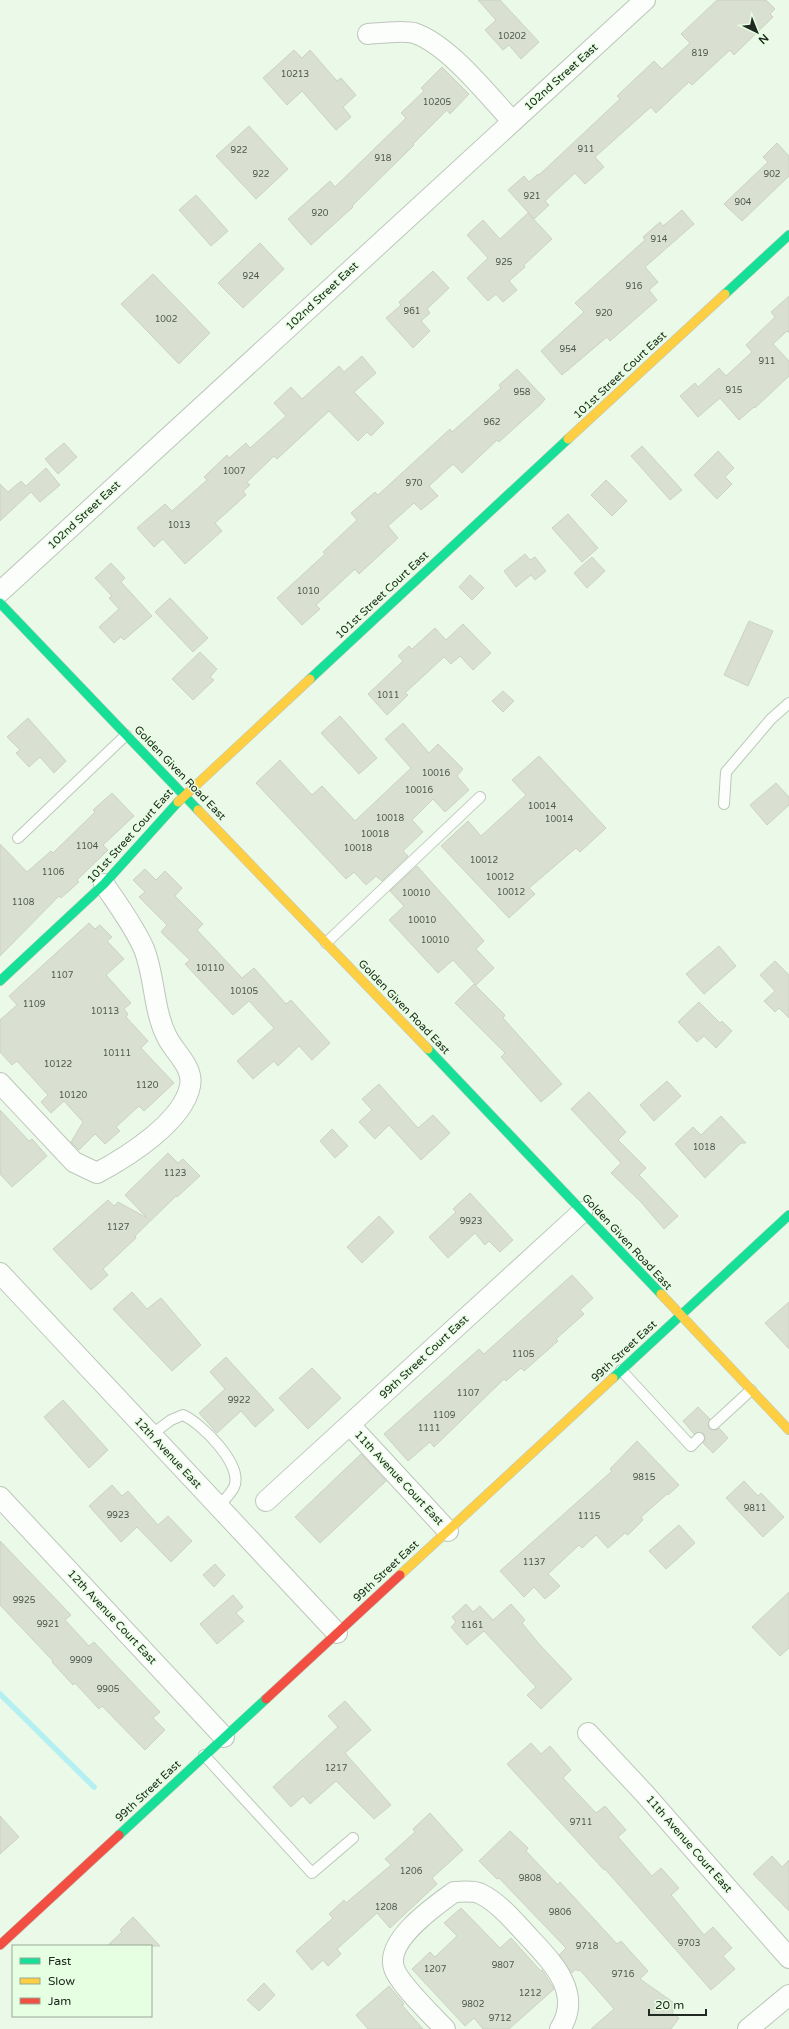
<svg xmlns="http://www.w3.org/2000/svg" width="789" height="2029" font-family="'Varela Round',sans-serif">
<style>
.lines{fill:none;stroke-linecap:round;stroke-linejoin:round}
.stream{stroke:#b4eff2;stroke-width:5.5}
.building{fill:#d9e0d1;stroke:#ccd2c4}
.lane-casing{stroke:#bcc7ba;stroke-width:12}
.street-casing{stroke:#bcc7ba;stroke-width:22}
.fast-casing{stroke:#bcc7ba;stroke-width:10}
.slow-casing{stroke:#bcc7ba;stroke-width:10}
.jam-casing{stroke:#bcc7ba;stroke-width:10}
.lane{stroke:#fcfefc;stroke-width:10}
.street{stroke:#fcfefc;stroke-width:20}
.fast{stroke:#16e098;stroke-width:9}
.slow{stroke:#ffcf43;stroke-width:9}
.jam{stroke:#f24e42;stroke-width:9}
.labels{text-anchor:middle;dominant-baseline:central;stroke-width:3;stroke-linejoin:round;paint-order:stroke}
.number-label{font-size:9px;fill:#4e574c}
.street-label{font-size:11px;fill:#20291f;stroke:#e6ffe2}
</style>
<rect width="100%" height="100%" fill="#ebf9e8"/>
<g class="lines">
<path class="stream" d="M0,1694l94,93"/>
</g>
<path class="building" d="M478,0h22l39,42 -18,17 -12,-14 -6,5 -18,-20 11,-10z
M717,0h49l9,9 -5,5 3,3 -39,38 -4,-5 -38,35 -3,-3 -33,31 -5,-6 -56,50 9,10 -19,17 -10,-11 -30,28 4,4 -15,14 -26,-29 16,-14 5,6 9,-8 1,1 81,-76 -3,-3 37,-35 8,8 28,-26 -9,-9z
M294,50l8,8 8,-8 27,31 4,-3 15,17 -13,12 8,10 -15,13 -34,-39 -15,14 -24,-27z
M442,67l27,27 -19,20 -3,-4 -34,34 1,1 -62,61 1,1 -42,38 -23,-26 42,-38 5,6 71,-69 -5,-5 23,-22 -3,-3z
M249,126l39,43 -32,30 -40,-43z
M777,143l12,13v20l-47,45 -18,-17 44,-42 -5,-5z
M196,195l32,36 -17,15 -32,-36z
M682,210l12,14 -49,43 13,15 -9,8 8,10 -47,41 -3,-4 -45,38 -21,-24 43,-39 -9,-9 70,-63 -2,-3 17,-15 3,4z
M528,213l24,26 -28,26 1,2 -16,14 8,9 -14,12 -7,-8 -8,7 -21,-23 21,-20 -21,-23 16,-15 17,19z
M260,243l24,26 -41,39 -25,-25z
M433,271l16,17 -22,21 3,4 -9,8 9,10 -17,17 -27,-30 15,-13 -2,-3z
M153,274l57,59 -31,31 -58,-60z
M789,296v37l-2,-2 -14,13 16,17v15l-34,32 -1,-1 -15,13 -19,-22 -22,19 -18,-21 15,-13 3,4 21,-19 7,8 26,-24 -6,-7 29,-28 -4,-5z
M362,356l14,17 -22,19 30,31 -13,13 -4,-4 -9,9 -29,-30 -52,48 -3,-3 -27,26 3,3 -7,6 3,4 -31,28 7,8 -37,33 -22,-25 -9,8 -17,-19 28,-24 7,7 35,-31 -3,-3 23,-22 2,3 17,-15 4,5 36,-32 -12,-13 17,-16 11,12 37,-33 5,6z
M517,369l28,30 -4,5 -42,38 -2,-2 -35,33 -9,-9 -24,22 9,10 -17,14 -7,-7 -26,23 10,12 -39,36 -4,-5 -39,36 4,4 -18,16 -25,-27 48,-44 -2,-2 34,-32 -6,-7 24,-21 3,3 72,-66 2,3 49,-44 -2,-3z
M64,443l13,14 -19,17 -13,-15z
M642,446l40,44 -12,10 -39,-44z
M718,451l16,17 -9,9 7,7 -15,15 -23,-24z
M46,468l14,17 -20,17 -9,-10 -31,29v-37l8,8 13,-11 5,5z
M606,480l21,21 -15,15 -21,-21z
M568,514l30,34 -16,14 -30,-34z
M525,554l5,6 5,-3 11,14 -11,9 -4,-5 -15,12 -12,-16z
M592,557l13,14 -18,17 -13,-15z
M111,563l14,15 -4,4 31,34 -28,24 -3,-3 -7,6 -15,-16 20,-18 -10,-11 3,-2 -17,-18z
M470,575l14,13 -12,12 -13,-13z
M170,598l38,40 -15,14 -38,-40z
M749,621l24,10 -25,55 -24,-11z
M463,624l28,29 -18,17 -13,-14 -9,8 -7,-7 -39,36 3,2 -21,20 -19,-21 35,-33 -5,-5 11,-10 3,3 23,-21 11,12z
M200,652l17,17 -7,8 4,3 -21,20 -21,-21z
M503,691l11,10 -11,11 -11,-11z
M340,716l37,42 -18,16 -38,-41z
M28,718l38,43 -12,12 -14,-16 -11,10 -13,-14 4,-3 -13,-13z
M403,723l26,30 9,-9 25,25 -6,7 12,14 -24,22 -12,-13 -21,21 11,12 -20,19 5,5 -26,25 -6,-5 -10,9 -12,-13 -8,7 -90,-96 24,-23 32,35 10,-9 33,35 56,-53 -26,-29z
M539,756l67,72 -26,24 -4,-4 -47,40 6,6 -26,24 -68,-72 27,-25 13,15 45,-41 -14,-15z
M776,783l13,14v8l-22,20 -17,-20z
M112,793l22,23 -31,29 5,5 -31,30 2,2 -18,16 -2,-2 -59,60v-112l27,28 24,-21 2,2 42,-41 -2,-2z
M417,866l67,75 -8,8 18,19 -18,17 -23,-25 -15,13 -49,-53 15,-14 -14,-15z
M145,869l11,11 9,-9 17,17 -7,8 28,28 -6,6 45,48 12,-10 32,36 5,-4 39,43 -18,17 -13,-14 -21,20 -4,-5 -21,18 -16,-18 37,-33 -25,-27 -16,14 -48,-51 5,-4 -29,-28 6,-7 -28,-28 6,-5 -12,-12z
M89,923l6,6 5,-4 12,12 -5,4 17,18 -18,16 25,28 -7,6 4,5 -2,3 22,24 -7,7 33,35 -30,28 -5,-5 -23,21 4,4 -15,13 -10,-10 -16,16 -8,-8 12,-20 -19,-21 -13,12 -10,-11 7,-7 -31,-34 -5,4 -12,-13v-32l17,-15 -8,-9z
M719,946l17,20 -32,28 -18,-20z
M775,961l14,14v43l-10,-10 -4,4 -11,-11 11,-10 -15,-16z
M474,984l31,31 -2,3 59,66 -21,18 -40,-45 4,-4 -50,-50z
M699,1002l21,21 2,-2 10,10 -16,17 -12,-12 -7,6 -19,-20z
M667,1081l14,15 -27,25 -14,-16z
M379,1084l39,44 15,-13 17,18 -29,27 -32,-35 -14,14 -16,-17 13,-12 -10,-11z
M589,1092l37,40 -8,8 28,28 -7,7 39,41 -14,13 -23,-27 -30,-29 10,-10 -50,-54z
M0,1110l29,31 3,-2 15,17 -35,31 -12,-13z
M721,1116l25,27h-5l-36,35 -30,-34 18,-17 8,8z
M332,1129l16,17 -13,12 -15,-17z
M168,1153l10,10 5,-4 17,17 -23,21 -1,-1 -41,40 1,2 -33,31 5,6 -17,15 -38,-41 55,-49 6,6 4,-4 29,16 -22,-23z
M470,1193l43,47 -13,12 -11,-11 -4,4 -10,-12 -27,25 -19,-21 27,-25 -3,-3z
M379,1216l15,16 -32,31 -15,-16z
M572,1275l21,23 -13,12 4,4 -28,25 2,2 -34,30 -3,-3 -15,13 -2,-2 -70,68 -4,-5 -22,19 -24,-27 95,-85 5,5z
M132,1292l15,17 14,-11 40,47 -29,26 -59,-62z
M789,1302v47l-24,-26z
M226,1357l48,53 -19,17 -14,-16 -24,22 -18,-20 26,-24 -15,-17z
M312,1368l29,30 -33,31 -29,-31z
M63,1400l45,50 -19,18 -45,-51z
M698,1407l12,12 -2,6 2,4 5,1 4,-2 9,10 -15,15 -10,-10 2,-4 -1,-5 -4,-2 -6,2 -11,-13z
M637,1441l42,44 -11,10 -1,-1 -26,23 2,3 -15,15 -3,-2 -17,15 -12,-13 -14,13 -3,-3 -31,29 12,12 -15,13 -11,-12 -10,10 -24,-26 112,-100 -2,-2z
M361,1454l25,27 -66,62 -25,-26z
M744,1481l14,15 3,-3 23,24 -21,20 -37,-39z
M112,1485l10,11 6,-5 30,34 10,-9 24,25 -21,21 -34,-35 -16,15 -32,-36z
M679,1525l16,18 -29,26 -17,-18z
M0,1541l71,74 -6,5 24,26 5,-4 66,70 -7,6 12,12 -20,20 -43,-44 -3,3 -24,-26 -2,2 -21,-23 1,-1 -53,-56z
M215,1564l10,11 -11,12 -11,-12z
M789,1592v56l-9,8 -28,-29z
M233,1595l10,12 -7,6 8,8 -27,23 -17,-20z
M466,1604l7,8 7,-6 13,14 18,-16 14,16 -3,3 17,21 33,35 -31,30 -14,-14 9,-8 -52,-56 -17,14 -16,-18 5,-5 -4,-5z
M345,1701l26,29 -26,23 46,52 -17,14 -38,-38 -26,23 -7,-8 -12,11 -18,-20 65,-60 -10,-11z
M531,1743l10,11 9,-8 21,24 -8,8 33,35 9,-7 21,24 -8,7 34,39 9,-8 18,20 -8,7 33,40 9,-8 19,21 -9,8 12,13 -24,21 -106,-121 -1,1 -97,-106z
M430,1813l33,37 -31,28 5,6 -47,44 -13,-15 -40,36 4,5 -13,12 -5,-6 -11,10 -16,-19 37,-33 -4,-4 15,-14 2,3 45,-38 -6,-6 30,-27 -2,-3z
M0,1816l19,21 -19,17z
M510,1831l18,17 -2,3 32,34 2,-3 57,62 4,-3 27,30 -8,8 37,26 -5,8 7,5 -8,11h-80l23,-20 -34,-39 -2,1 -2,-2 -4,4 -13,-18 7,-7 -67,-70 -2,1 -18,-18z
M772,1856l10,11 7,-7v51l-36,-37z
M461,1908l39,40 11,-10 27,30 3,3 1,-1 12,19 -45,40h-26l-9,-11 -9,8 -53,-57 18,-17 5,5 22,-21 -13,-13z
M133,1917l27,29h-53l15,-14 -2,-2z
M264,1983l11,12 -16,16 -12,-11z
M389,1986l15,18 -2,1 21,24h-55l-12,-14z"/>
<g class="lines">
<defs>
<path id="lane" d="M724,804l2,-32 45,-53 18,-16
M18,838l108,-103
M326,943l154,-146
M621,1370l70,76 8,-8
M714,1424l37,-34
M151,1435l20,-15 12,-5c18,8 61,50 51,72 -3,7 -11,14 -16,20
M204,1755l108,118 41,-35"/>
<path id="street" d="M368,34c12,-1 36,-4 46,-1 34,11 74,62 98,88
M0,592l645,-592
M0,1083l74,79 23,11c30,-16 86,-51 93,-87 4,-19 -16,-34 -23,-49 -14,-27 -12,-61 -23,-88 -10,-23 -26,-44 -40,-65
M0,1273l337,360
M350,1425l98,106
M0,1497l224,240
M266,1501l316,-289
M588,1733l56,60 145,165
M445,2029c-12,-13 -46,-45 -51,-61 -9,-28 41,-62 60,-76 8,0 19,-2 27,2 18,9 32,26 45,40 24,26 58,58 34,95
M748,2029l41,-34"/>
<path id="fast" d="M725,294l64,-59
M0,603l198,207
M310,679l258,-240
M0,981l104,-97 74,-82
M428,1049l233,245
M613,1378l176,-163
M119,1835l147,-136"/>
<path id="slow" d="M568,439l157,-145
M178,802l132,-123
M198,810l230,239
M661,1294l128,136
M400,1575l213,-197"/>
<path id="jam" d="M266,1699l134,-124
M0,1945l119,-110"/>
</defs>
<use href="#lane" class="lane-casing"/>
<use href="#street" class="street-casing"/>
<use href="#fast" class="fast-casing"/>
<use href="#slow" class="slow-casing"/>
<use href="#jam" class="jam-casing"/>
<use href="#lane" class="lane"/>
<use href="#street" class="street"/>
<use href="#fast" class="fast"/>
<use href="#slow" class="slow"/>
<use href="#jam" class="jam"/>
</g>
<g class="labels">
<g class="number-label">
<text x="512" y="36">10202</text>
<text x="700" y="53">819</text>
<text x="295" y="74">10213</text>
<text x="437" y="102">10205</text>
<text x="586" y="149">911</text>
<text x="239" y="150">922</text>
<text x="383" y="158">918</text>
<text x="261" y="174">922</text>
<text x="772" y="174">902</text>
<text x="532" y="196">921</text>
<text x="743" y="202">904</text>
<text x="320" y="213">920</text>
<text x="659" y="239">914</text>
<text x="504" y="262">925</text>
<text x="251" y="276">924</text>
<text x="634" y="286">916</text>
<text x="412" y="311">961</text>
<text x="604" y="313">920</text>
<text x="166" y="319">1002</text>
<text x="568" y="349">954</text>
<text x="767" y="361">911</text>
<text x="734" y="390">915</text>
<text x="522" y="392">958</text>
<text x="492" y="422">962</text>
<text x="234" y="471">1007</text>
<text x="414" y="483">970</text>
<text x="179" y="525">1013</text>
<text x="308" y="591">1010</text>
<text x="388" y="695">1011</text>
<text x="436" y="773">10016</text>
<text x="419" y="790">10016</text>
<text x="542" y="806">10014</text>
<text x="390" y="818">10018</text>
<text x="559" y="819">10014</text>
<text x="375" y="834">10018</text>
<text x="87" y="846">1104</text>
<text x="358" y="848">10018</text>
<text x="484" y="860">10012</text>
<text x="53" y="872">1106</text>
<text x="500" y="877">10012</text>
<text x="511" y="892">10012</text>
<text x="416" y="893">10010</text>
<text x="23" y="902">1108</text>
<text x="422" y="920">10010</text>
<text x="435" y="940">10010</text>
<text x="210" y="968">10110</text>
<text x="62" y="975">1107</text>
<text x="244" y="991">10105</text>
<text x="34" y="1004">1109</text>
<text x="105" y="1011">10113</text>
<text x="117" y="1053">10111</text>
<text x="58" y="1064">10122</text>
<text x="147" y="1085">1120</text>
<text x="73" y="1095">10120</text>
<text x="704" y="1147">1018</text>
<text x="175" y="1173">1123</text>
<text x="471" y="1221">9923</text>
<text x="118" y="1227">1127</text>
<text x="523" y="1354">1105</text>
<text x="468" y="1393">1107</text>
<text x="239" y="1400">9922</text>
<text x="444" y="1415">1109</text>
<text x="429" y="1428">1111</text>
<text x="644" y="1477">9815</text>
<text x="755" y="1508">9811</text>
<text x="118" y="1515">9923</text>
<text x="589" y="1516">1115</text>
<text x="534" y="1562">1137</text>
<text x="24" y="1600">9925</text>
<text x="48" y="1624">9921</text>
<text x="472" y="1625">1161</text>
<text x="81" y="1660">9909</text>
<text x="108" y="1689">9905</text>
<text x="336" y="1768">1217</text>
<text x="581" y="1822">9711</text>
<text x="411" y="1871">1206</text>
<text x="530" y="1878">9808</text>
<text x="386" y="1907">1208</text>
<text x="560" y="1912">9806</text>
<text x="689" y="1943">9703</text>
<text x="587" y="1946">9718</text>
<text x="503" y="1965">9807</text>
<text x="435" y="1969">1207</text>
<text x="623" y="1974">9716</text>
<text x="530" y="1993">1212</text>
<text x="473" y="2004">9802</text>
<text x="500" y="2018">9712</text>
</g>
<g class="street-label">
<text transform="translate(561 77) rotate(-42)">102nd Street East</text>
<text transform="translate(322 296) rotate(-43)">102nd Street East</text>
<text transform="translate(620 375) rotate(-43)">101st Street Court East</text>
<text transform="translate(84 515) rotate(-43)">102nd Street East</text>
<text transform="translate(382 595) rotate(-43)">101st Street Court East</text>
<text transform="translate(180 773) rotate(46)">Golden Given Road East</text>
<text transform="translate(130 836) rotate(-48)">101st Street Court East</text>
<text transform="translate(404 1007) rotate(46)">Golden Given Road East</text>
<text transform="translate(627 1242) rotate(47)">Golden Given Road East</text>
<text transform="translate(624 1351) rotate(-43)">99th Street East</text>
<text transform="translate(424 1357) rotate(-43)">99th Street Court East</text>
<text transform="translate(168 1453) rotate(47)">12th Avenue East</text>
<text transform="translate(399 1478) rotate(47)">11th Avenue Court East</text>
<text transform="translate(386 1571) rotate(-43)">99th Street East</text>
<text transform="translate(112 1617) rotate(47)">12th Avenue Court East</text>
<text transform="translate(148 1791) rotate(-43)">99th Street East</text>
<text transform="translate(689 1844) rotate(49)">11th Avenue Court East</text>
</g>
</g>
<rect x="12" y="1945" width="140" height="72" fill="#e6ffe2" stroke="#97a994"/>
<rect x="20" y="1958" width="20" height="6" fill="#16e098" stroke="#97a994"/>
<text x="48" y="1965" font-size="12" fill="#20291f">Fast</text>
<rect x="20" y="1978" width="20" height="6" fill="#ffcf43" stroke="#97a994"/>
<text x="48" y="1985" font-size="12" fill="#20291f">Slow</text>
<rect x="20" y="1998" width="20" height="6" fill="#f24e42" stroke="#97a994"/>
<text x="48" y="2005" font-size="12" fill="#20291f">Jam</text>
<g transform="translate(757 32) rotate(137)" stroke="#e6ffe2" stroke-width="3" paint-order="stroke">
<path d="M0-3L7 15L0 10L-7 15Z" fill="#20291f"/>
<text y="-6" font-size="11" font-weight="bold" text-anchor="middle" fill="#20291f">N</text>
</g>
<path d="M649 2009v6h57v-6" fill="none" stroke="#20291f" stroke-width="2"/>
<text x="655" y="2009" font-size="12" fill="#20291f" stroke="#e6ffe2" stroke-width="3" paint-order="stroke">20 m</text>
</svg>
